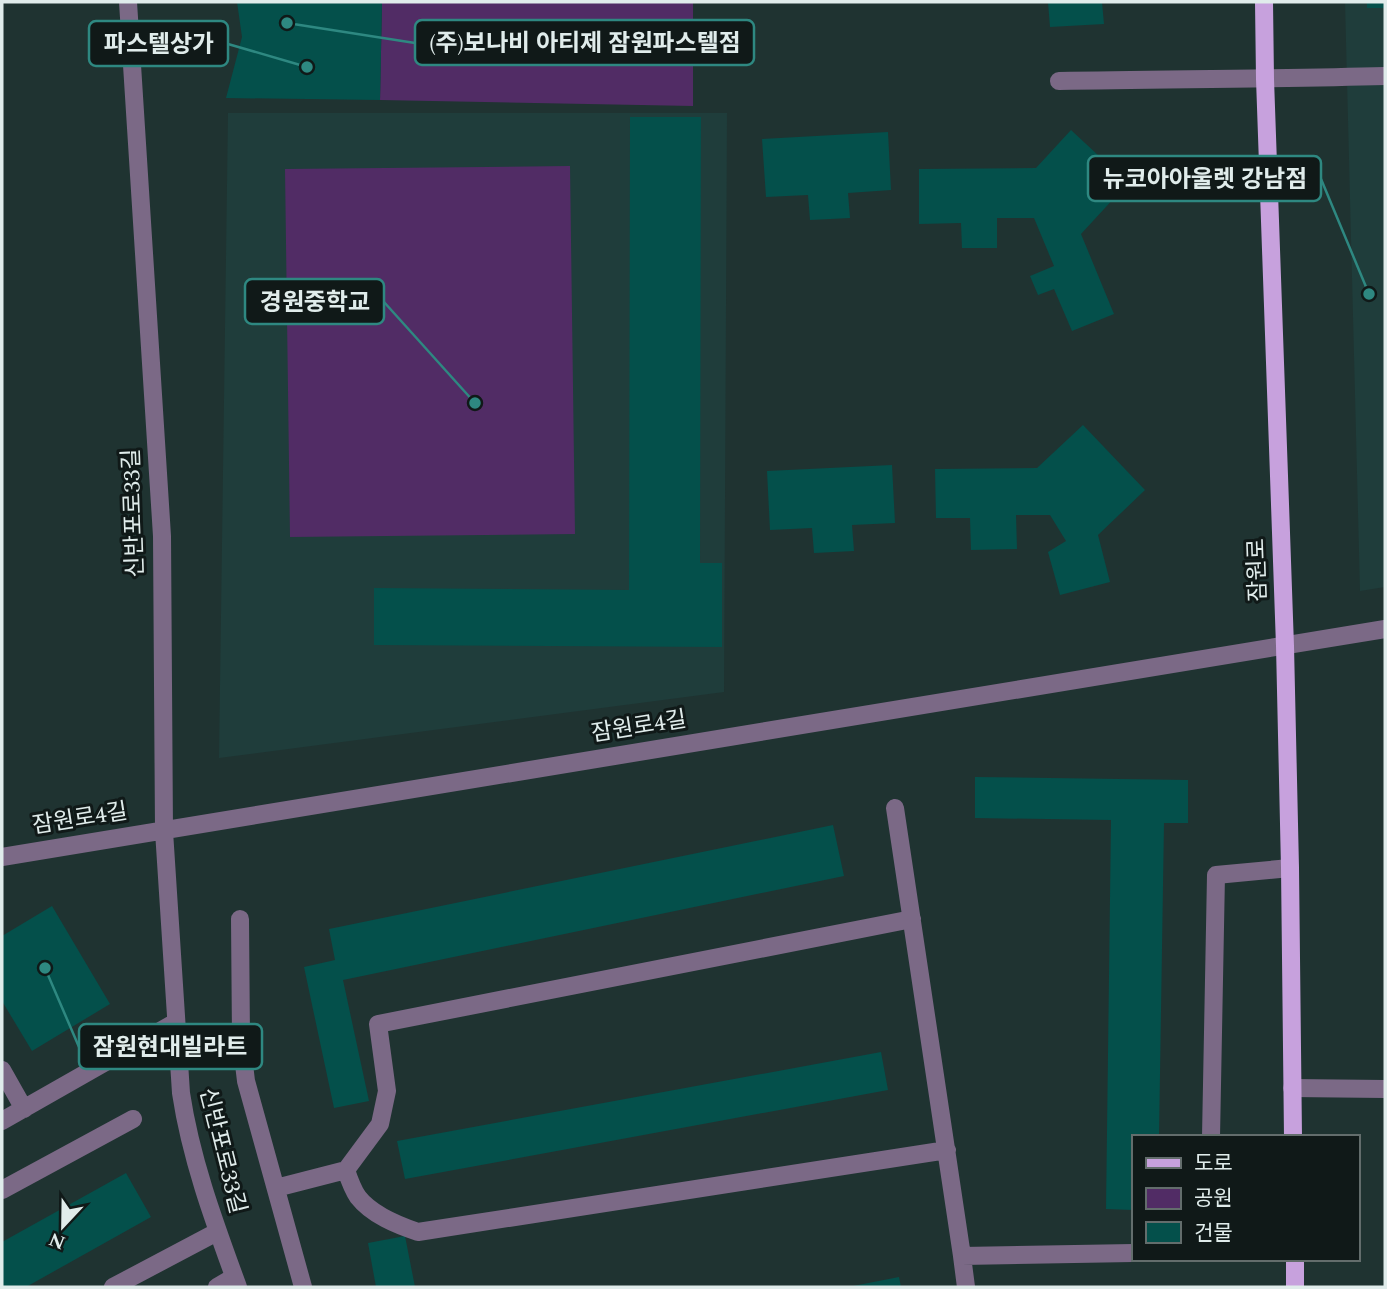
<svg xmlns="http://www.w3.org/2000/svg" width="1387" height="1289" font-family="Spectral,'Noto Sans KR',serif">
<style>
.built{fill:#1f3d3b}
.green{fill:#512c65}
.building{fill:#04504b}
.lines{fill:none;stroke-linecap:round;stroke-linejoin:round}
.minor{stroke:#7b6986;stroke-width:18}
.major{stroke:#c7a1dd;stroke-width:18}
.labels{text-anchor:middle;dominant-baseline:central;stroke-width:6;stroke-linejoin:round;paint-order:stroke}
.street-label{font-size:23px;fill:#e0eceb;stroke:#101918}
.leader{fill:none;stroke:#2e8881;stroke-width:2.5}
.callout-dot{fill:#2e8881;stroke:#101918;stroke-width:2.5}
.callout{fill:#101918;stroke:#2e8881;stroke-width:2.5}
.callout-label{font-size:24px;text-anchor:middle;font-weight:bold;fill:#e0eceb}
</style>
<rect width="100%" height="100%" fill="#1f3331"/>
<path class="built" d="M1345,2h40v585l-25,4z
M228,113h499l-3,579 -505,66z"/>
<path class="green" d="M382,2h311v104l-313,-6z
M570,166l5,368 -285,3 -5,-368z"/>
<path class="building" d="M237,2h145l-2,98 -154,-2 16,-61z
M1048,2h54l2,22 -54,3z
M1367,2h18v6h-18z
M630,117h71l-1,446h22v84l-348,-2v-57l255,2z
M1071,130l57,53 -47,51 33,80 -42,17 -18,-42 -16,6 -8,-19 24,-10 -20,-48h-37v30h-35l-1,-25 -42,1v-55l117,-1z
M888,132l3,58 -43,3 2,25 -40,2 -2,-25 -42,2 -4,-58z
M1083,425l62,65 -47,45 12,47 -50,13 -12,-43 18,-11 -16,-26h-34l1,34 -46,1 -1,-32h-34l-1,-49 102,-1z
M892,465l3,58 -43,2 2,26 -40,2 -2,-25 -42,2 -3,-59z
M975,777l213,3v43h-24l-5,314h-26v73l-27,-1 5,-389 -136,-2z
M833,825l11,51 -501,104 26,121 -35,7 -30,-141 31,-7 -6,-31z
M52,906l58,98 -78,47 -30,-50v-65z
M881,1052l7,38 -483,89 -8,-38z
M126,1173l25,44 -125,70h-24v-45z
M405,1236l10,51h-39l-8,-44z
M899,1277l2,10h-48v-1z"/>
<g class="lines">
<path class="minor" d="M128,2l34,534 2,295 17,262c10,67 34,131 57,194
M1059,81c109,-2 217,-2 326,-5
M895,808l67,448
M2,857l1383,-228
M240,919l1,120 5,42 57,206
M2,1070l22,39
M1292,1088l93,1
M2,1121l174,-99
M1211,1137l5,-262 74,-7
M346,1170l34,-46 7,-33 -9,-67 534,-105
M276,1188l70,-18c3,9 7,20 12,27 14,18 39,28 60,35l529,-82
M2,1190l131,-71
M113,1287l104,-55
M217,1287l17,-10
M966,1287l-4,-31 171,-3"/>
<path class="major" d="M1264,2l1,77 20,567 5,222 3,269
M1295,1259v28"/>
</g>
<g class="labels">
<g class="street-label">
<text transform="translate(134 513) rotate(-92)">신반포로33길</text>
<text transform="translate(1258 570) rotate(-92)">잠원로</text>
<text transform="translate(639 727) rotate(-9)">잠원로4길</text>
<text transform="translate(80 819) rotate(-9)">잠원로4길</text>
<text transform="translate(222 1151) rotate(76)">신반포로33길</text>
</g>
</g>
<path class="leader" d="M287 23L415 43M307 67L228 44M1369 294L1321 179M475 403L384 302M45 968L79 1047"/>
<g class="callout-dot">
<circle cx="287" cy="23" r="7"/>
<circle cx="307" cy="67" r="7"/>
<circle cx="1369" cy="294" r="7"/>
<circle cx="475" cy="403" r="7"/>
<circle cx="45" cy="968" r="7"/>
</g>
<g class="callout">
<rect x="415" y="20" width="339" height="45" rx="7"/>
<rect x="89" y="21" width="139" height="45" rx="7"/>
<rect x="1088" y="156" width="233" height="45" rx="7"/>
<rect x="245" y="279" width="139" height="45" rx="7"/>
<rect x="79" y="1024" width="183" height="45" rx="7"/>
</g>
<g class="callout-label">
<text x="585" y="51">(주)보나비 아티제 잠원파스텔점</text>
<text x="159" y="52">파스텔상가</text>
<text x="1205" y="187">뉴코아아울렛 강남점</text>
<text x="315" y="310">경원중학교</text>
<text x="170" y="1055">잠원현대빌라트</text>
</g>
<rect width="1387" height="1289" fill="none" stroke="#e0eceb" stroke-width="7"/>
<rect x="1132" y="1135" width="228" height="126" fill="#101918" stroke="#636d6c" stroke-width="2"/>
<rect x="1146" y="1158" width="35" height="10" fill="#c7a1dd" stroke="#636d6c" stroke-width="2"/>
<text x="1194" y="1170" font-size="21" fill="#e0eceb">도로</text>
<rect x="1146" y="1188" width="35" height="21" fill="#512c65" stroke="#636d6c" stroke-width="2"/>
<text x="1194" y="1205" font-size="21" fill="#e0eceb">공원</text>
<rect x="1146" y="1222" width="35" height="21" fill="#04504b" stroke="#636d6c" stroke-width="2"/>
<text x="1194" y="1240" font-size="21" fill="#e0eceb">건물</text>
<g transform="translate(63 1226) rotate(202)" stroke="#101918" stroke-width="5" paint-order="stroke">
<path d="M0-5L12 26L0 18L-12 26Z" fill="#e0eceb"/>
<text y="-10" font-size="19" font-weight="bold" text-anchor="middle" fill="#e0eceb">N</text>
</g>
</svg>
